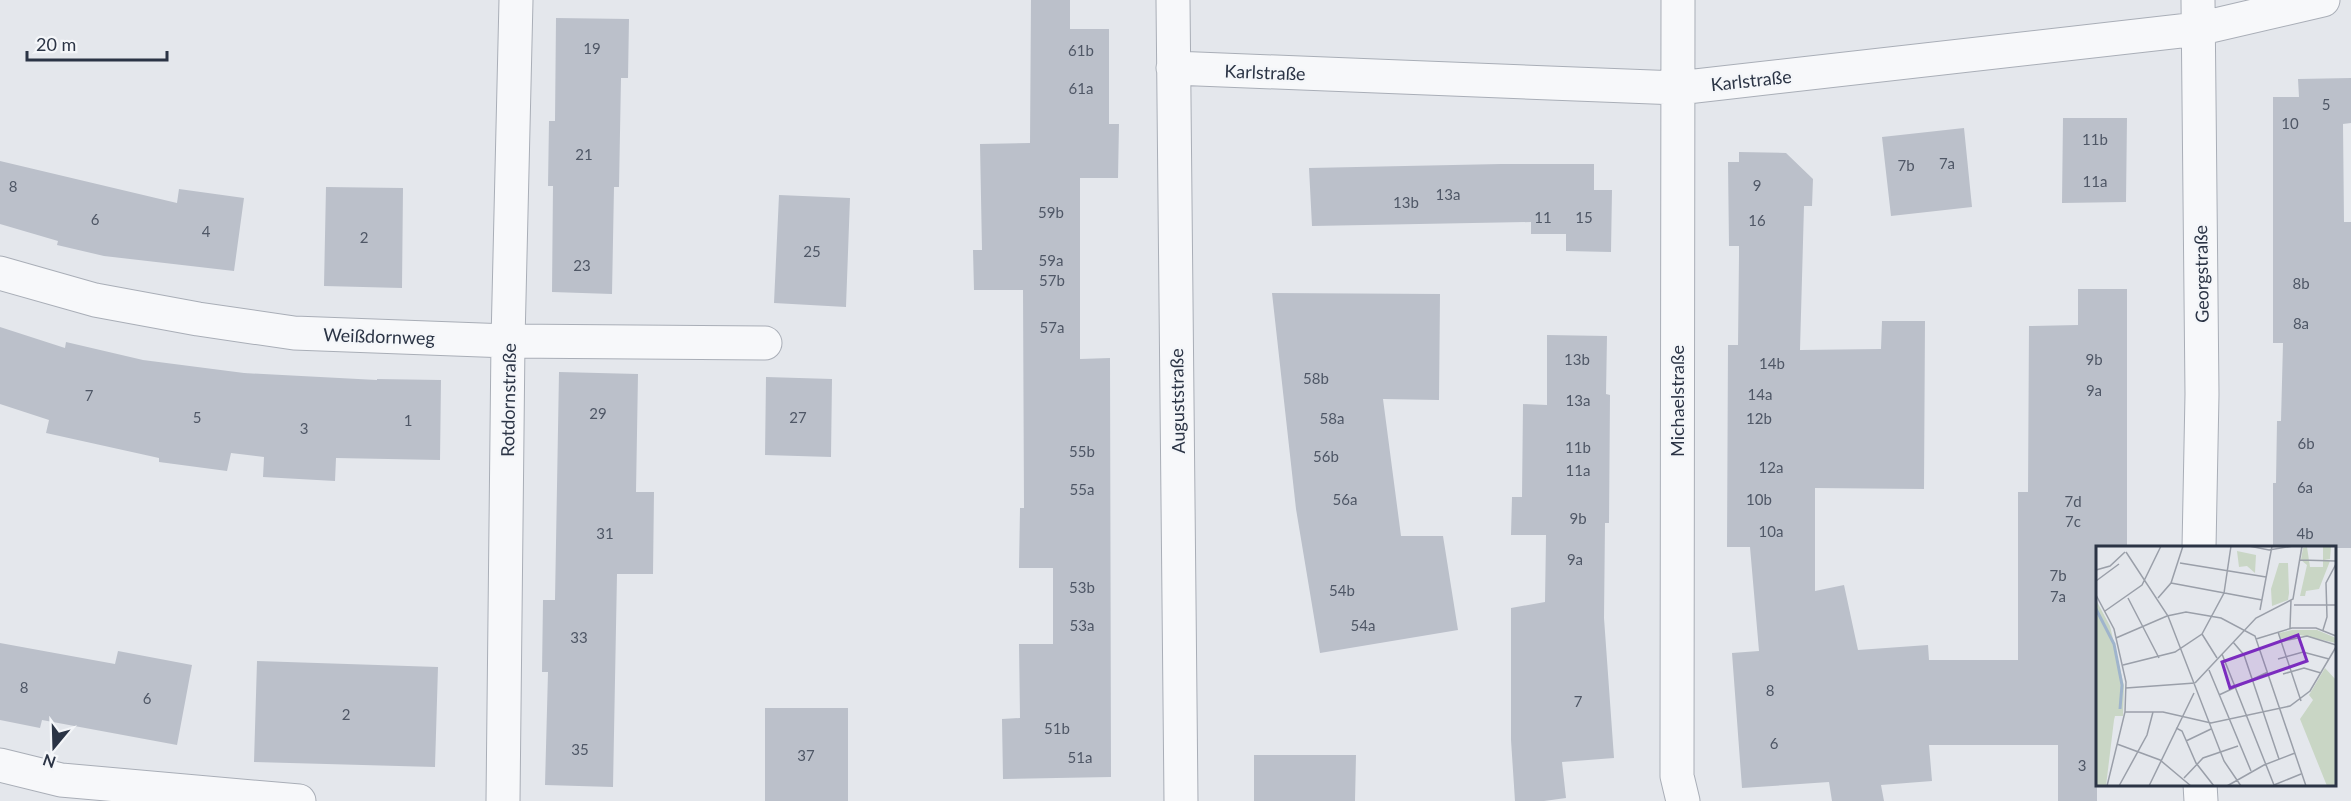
<svg xmlns="http://www.w3.org/2000/svg" width="2351" height="801" font-family="Lato,sans-serif">
<style>
.building{fill:#bbc0ca}
.lines{fill:none;stroke-linecap:round;stroke-linejoin:round}
.minor-casing{stroke:#a9aeb7;stroke-width:35}
.minor{stroke:#f7f8fa;stroke-width:33}
.labels{text-anchor:middle;dominant-baseline:central;stroke-width:4.5;stroke-linejoin:round;paint-order:stroke}
.number-label{font-size:15px;fill:#4f5766}
.street-label{font-size:18px;fill:#2b3445;stroke:#f4f6f9}
.inset-river{fill:none;stroke:#9fb4cc;stroke-width:3}
.inset-road{fill:none;stroke:#9a9fa9;stroke-width:1.5}
.view{fill:#7b2cbf;fill-opacity:0.15;stroke:#7b2cbf;stroke-width:3}
.inset-edge{fill:none;stroke:#2b3445;stroke-width:3}
</style>
<rect width="100%" height="100%" fill="#e4e7ec"/>
<path class="building" d="M1031,0h39v29h39v95h10l-1,54h-38v181l30,-1 1,419 -108,2 -1,-60 18,-1 -1,-74h34v-76h-34l1,-60h4l-1,-218h-49l-1,-40h9l-2,-106 50,-1z
M556,18l73,1 -1,59h-7l-2,109h-5l-2,107 -60,-2 1,-106h-5l1,-65h6z
M2351,78v45l-8,1 1,98h7v326h-78v-65h3l1,-62h4l2,-78h-10v-246h26l-1,-18z
M2063,118h64l-1,84 -64,1z
M1964,128l8,79 -81,9 -9,-79z
M1739,152l47,1 27,26 -1,27h-8l-4,144 81,-1 1,-28h43l-1,168 -109,-1v103l29,-6 14,65 70,-5 1,15h89v-168h10l1,-166 49,-1v-36h49v259h-30v253h-39v-56h-129l3,36 -51,4 3,16h-52l-3,-19 -87,6 -10,-135 27,-2 -9,-104h-23l1,-202h10l1,-89v-10h-10l-1,-84h11z
M0,161l177,42 2,-14 65,9 -10,73 -130,-15 -47,-11 1,-4 -58,-17z
M1501,164h93v26h18l-1,62 -45,-1v-17h-35v-12l-219,4 -3,-58z
M326,187l77,1 -1,100 -78,-2z
M779,195l71,3 -4,109 -72,-4z
M1272,293l168,1 -1,106 -56,-1 18,137h42l15,94 -138,23 -24,-144z
M0,327l65,21 1,-6 77,18 101,13 133,7v-1l64,1 -1,80 -104,-2 -1,23 -72,-4 1,-20 -33,-4 -4,18 -68,-9v-4l-113,-25 3,-13 -49,-16z
M1547,335l60,1 -1,58 4,1 -1,128h-4l-1,95 10,140 -52,4 4,36 -22,3h-29l-4,-61v-132l34,-6 1,-67h-35l1,-38h10l1,-93 24,1z
M559,372l79,2 -2,118h18l-1,82h-36l-4,213 -68,-2 3,-113h-6l1,-72h12z
M766,377l66,2 -1,78 -66,-2z
M0,643l115,21 3,-13 74,14 -15,80 -135,-25 -2,8 -40,-8z
M257,661l181,6 -3,100 -181,-5z
M765,708h83v93h-83z
M1254,755h102l-1,46h-101z"/>
<g class="lines">
<defs>
<path id="minor" d="M1173,0l8,801
M1678,0l-1,776 6,25
M2198,0l4,394 -3,154
M1173,68l505,20 520,-59 125,-29
M0,273l95,27 103,19 96,14 214,8 257,2
M0,765l61,15 238,21
M2200,784l1,17
M503,801l5,-460 8,-341"/>
</defs>
<use href="#minor" class="minor-casing"/>
<use href="#minor" class="minor"/>
</g>
<g class="labels">
<g class="number-label">
<text x="592" y="48">19</text>
<text x="1081" y="50">61b</text>
<text x="1081" y="88">61a</text>
<text x="2326" y="104">5</text>
<text x="2290" y="123">10</text>
<text x="2095" y="139">11b</text>
<text x="584" y="154">21</text>
<text x="1947" y="163">7a</text>
<text x="1906" y="165">7b</text>
<text x="2095" y="181">11a</text>
<text x="1757" y="185">9</text>
<text x="13" y="186">8</text>
<text x="1448" y="194">13a</text>
<text x="1406" y="202">13b</text>
<text x="1051" y="212">59b</text>
<text x="1543" y="217">11</text>
<text x="1584" y="217">15</text>
<text x="95" y="219">6</text>
<text x="1757" y="220">16</text>
<text x="206" y="231">4</text>
<text x="364" y="237">2</text>
<text x="812" y="251">25</text>
<text x="1051" y="260">59a</text>
<text x="582" y="265">23</text>
<text x="1052" y="280">57b</text>
<text x="2301" y="283">8b</text>
<text x="2301" y="323">8a</text>
<text x="1052" y="327">57a</text>
<text x="1577" y="359">13b</text>
<text x="2094" y="359">9b</text>
<text x="1772" y="363">14b</text>
<text x="1316" y="378">58b</text>
<text x="2094" y="390">9a</text>
<text x="1760" y="394">14a</text>
<text x="89" y="395">7</text>
<text x="1578" y="400">13a</text>
<text x="598" y="413">29</text>
<text x="197" y="417">5</text>
<text x="798" y="417">27</text>
<text x="1332" y="418">58a</text>
<text x="1759" y="418">12b</text>
<text x="408" y="420">1</text>
<text x="304" y="428">3</text>
<text x="2306" y="443">6b</text>
<text x="1578" y="447">11b</text>
<text x="1082" y="451">55b</text>
<text x="1326" y="456">56b</text>
<text x="1771" y="467">12a</text>
<text x="1578" y="470">11a</text>
<text x="2305" y="487">6a</text>
<text x="1082" y="489">55a</text>
<text x="1345" y="499">56a</text>
<text x="1759" y="499">10b</text>
<text x="2073" y="501">7d</text>
<text x="1578" y="518">9b</text>
<text x="2073" y="521">7c</text>
<text x="1771" y="531">10a</text>
<text x="605" y="533">31</text>
<text x="2305" y="533">4b</text>
<text x="1575" y="559">9a</text>
<text x="2058" y="575">7b</text>
<text x="1082" y="587">53b</text>
<text x="1342" y="590">54b</text>
<text x="2058" y="596">7a</text>
<text x="1082" y="625">53a</text>
<text x="1363" y="625">54a</text>
<text x="579" y="637">33</text>
<text x="24" y="687">8</text>
<text x="1770" y="690">8</text>
<text x="147" y="698">6</text>
<text x="1578" y="701">7</text>
<text x="346" y="714">2</text>
<text x="1057" y="728">51b</text>
<text x="1774" y="743">6</text>
<text x="580" y="749">35</text>
<text x="806" y="755">37</text>
<text x="1080" y="757">51a</text>
<text x="2082" y="765">3</text>
</g>
<g class="street-label">
<text transform="translate(1265 72) rotate(2)">Karlstraße</text>
<text transform="translate(1751 80) rotate(-6)">Karlstraße</text>
<text transform="translate(2201 274) rotate(-91)">Georgstraße</text>
<text transform="translate(379 336) rotate(2)">Weißdornweg</text>
<text transform="translate(508 400) rotate(-89)">Rotdornstraße</text>
<text transform="translate(1177 401) rotate(-91)">Auguststraße</text>
<text transform="translate(1677 401) rotate(-90)">Michaelstraße</text>
</g>
</g>
<g transform="translate(2096 546)">
<rect width="240" height="240" fill="#e4e7ec"/>
<path d="M211,1l3,20h13v-20h8l-1,12 -6,1 6,1 -11,28 -13,2 -1,5h-5l7,-31 -6,-5 2,-12zM141,5l19,4 -1,18 -8,-7 -8,1zM183,17h9l1,30 -1,7 -16,6 -1,-17zM0,54l14,26 14,60 -1,30h-8l-1,4 -8,66h-10zM196,84h25l19,8v5l-36,-8 -19,4 -2,-6zM229,122l11,12v106h-9l-27,-67 13,-19 -4,-5z" fill="#c9d6c5"/>
<path class="inset-river" d="M0,63l18,35 8,41 -2,24"/>
<path class="inset-road" d="M153,0l20,4 24,-4M30,6l42,64 56,145 17,25M204,14l36,1M84,17l86,14M0,24l14,-4 15,-14M0,35l23,-17M75,37l91,17M0,49l18,34 12,53 -1,30 -18,74M32,52l31,60M62,52l13,-15 12,-37M198,59h42M164,64l12,-64M9,65l37,-26 19,-39M194,82l1,-28M227,84l4,-13 -1,-34 10,-19M182,86l23,69M106,88l15,24M20,92l51,-22 19,-4 35,6 34,18 51,150M160,93l36,-11h24l20,8M137,96l11,13 35,104M178,97l33,-7 29,9M126,108l52,131M182,113l25,-7 26,7M27,119l52,-13 27,-18 22,-41 7,-47M113,124l42,101M187,128l21,-6 17,5M99,137l61,-65 37,-19 9,-53M30,142l69,-5M123,149l49,-23M29,166h38l48,11 79,-17 20,-15 26,-44M80,182l6,3 14,32 18,23M90,195l25,-12M21,198l43,16 31,26M88,232l19,-20 35,-12M178,239l27,-11M23,240l28,-51 6,-23M53,240l45,-93M131,240l37,-21 31,-12"/>
<path class="view" d="M202,89l9,26 -77,27 -8,-26z"/>
<rect width="240" height="240" class="inset-edge"/>
</g>
<g transform="translate(54 747) rotate(199)" stroke="#f4f6f9" stroke-width="4.5" paint-order="stroke">
<path d="M0-4.5L10 22L0 15L-10 22Z" fill="#2b3445"/>
<text y="-9" font-size="16" font-weight="bold" text-anchor="middle" fill="#2b3445">N</text>
</g>
<path d="M27 51v9h140v-9" fill="none" stroke="#2b3445" stroke-width="3"/>
<text x="36" y="51" font-size="18" fill="#2b3445" stroke="#f4f6f9" stroke-width="4.5" paint-order="stroke">20 m</text>
</svg>
